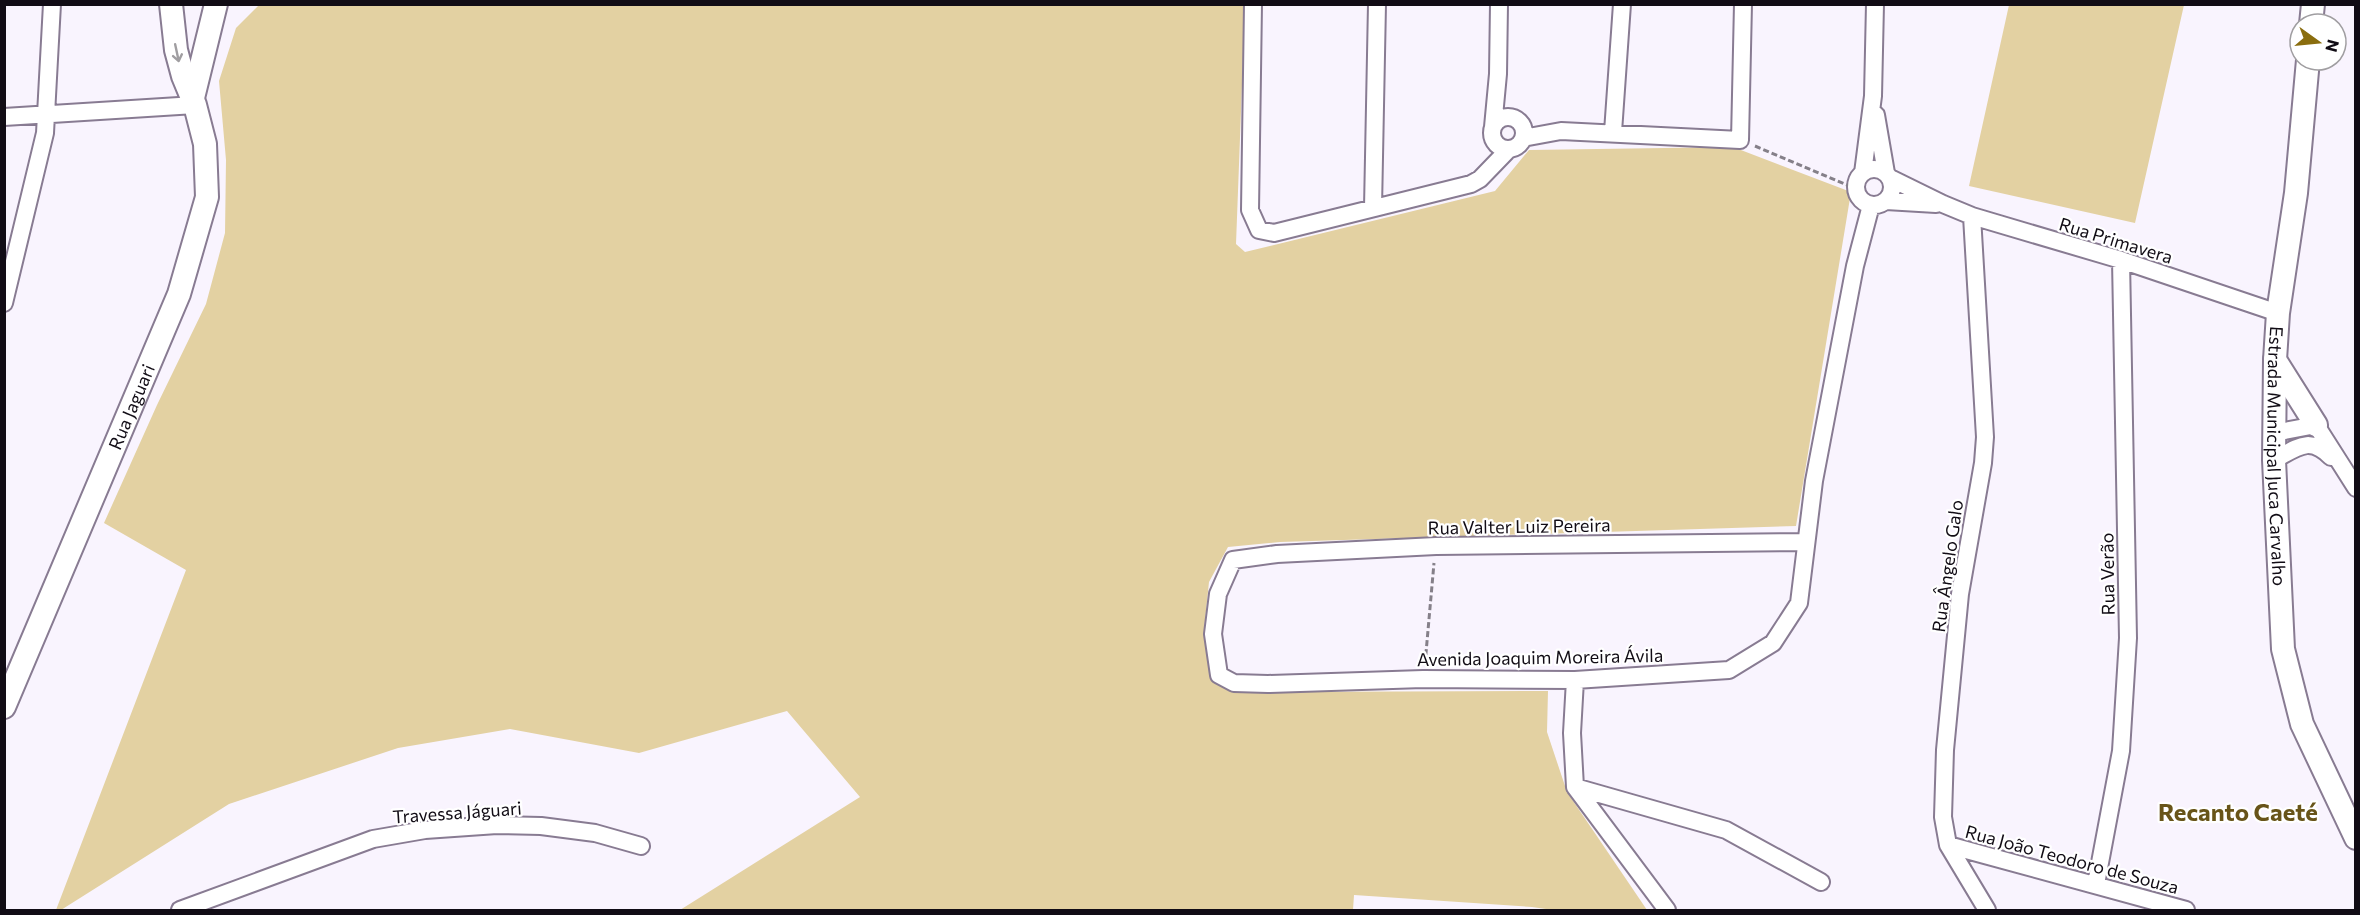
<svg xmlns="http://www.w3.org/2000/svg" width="2360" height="915" font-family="Commissioner,sans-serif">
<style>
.green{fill:#e3d1a2}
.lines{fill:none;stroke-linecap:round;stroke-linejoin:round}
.street-casing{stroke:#887b92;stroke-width:20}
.secondary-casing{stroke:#887b92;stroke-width:26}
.path{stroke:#858089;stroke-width:3;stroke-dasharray:6 3;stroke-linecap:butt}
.street{stroke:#fff;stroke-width:16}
.secondary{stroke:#fff;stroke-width:22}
.oneway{stroke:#a09ea1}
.labels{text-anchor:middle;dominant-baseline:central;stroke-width:4.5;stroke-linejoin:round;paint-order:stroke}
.street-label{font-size:18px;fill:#110c15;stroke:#fff}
.district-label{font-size:24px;font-weight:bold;fill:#685419;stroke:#fff}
</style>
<rect width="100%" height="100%" fill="#f9f4fe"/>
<path class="green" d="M259,5h986l-9,239 9,8 250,-61 34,-41 204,-3 118,45 -55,334 -516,16 -52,5 -19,35 -5,48 8,50 21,12 315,-1 -1,41 20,60 80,118h-94l-21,-3 -178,-12 -1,15h-673l180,-113 -73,-86 -148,42 -129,-24 -112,19 -169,56 -168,106h-5l130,-340 -82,-47 53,-118 49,-101 19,-71 1,-73 -7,-79 17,-53z
M2009,5h175l-49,218 -166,-37z"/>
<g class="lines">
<defs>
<path id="street" d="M1253,4l-3,206 9,20 15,3 197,-49 9,-5 29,-30
M1876,115l10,58
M4,117l191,-12
M1492 133a16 16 0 1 1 32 0a16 16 0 1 1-32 0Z
M1493,127l5,-53 1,-70
M1613,132l9,-128
M1523,138l38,-7 179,9 3,-136
M1856 187a18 18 0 1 1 36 0a18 18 0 1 1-36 0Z
M1863,173l10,-77 2,-92
M1890,178l53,26 29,12 149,44 157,53
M1886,201l50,3
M1373,208l4,-204
M1972,216l13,221 -2,26 -23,131 -15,156 -2,67 5,28 39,65
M4,303l41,-170 7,-129
M2274,433l42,-8 40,63
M2274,460c23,-12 35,-25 57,-3
M1806,542l-370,4 -159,8 -44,6 -15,34 -5,40 6,41 15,8 34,1 155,-5 152,1 154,-10 44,-27 26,-40 15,-122 41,-215 15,-57 -3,-5
M1575,680l-3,53 3,54 92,123
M1575,787l151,43 95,52
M1948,845l238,65
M2096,884l25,-133 7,-113 -7,-378
M180,910l193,-71 52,-9 72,-5 44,1 54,7 46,13"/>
<g id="secondary">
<path d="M2311,24l2,-20"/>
<path id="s1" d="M2308,60l-12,133 -18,120 -3,47 -1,100 9,189 19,75 54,114"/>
<path d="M193,98l23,-94"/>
<path d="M2275,360l41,65"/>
<path id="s2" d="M4,707l175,-413 28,-97 -2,-53 -10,-39 -12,-29 -7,-26 -5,-46"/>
</g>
</defs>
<use href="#street" class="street-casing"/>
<use href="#secondary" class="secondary-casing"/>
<path class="path" d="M1755,146l99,42
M1425,664l9,-101"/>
<use href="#street" class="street"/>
<use href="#secondary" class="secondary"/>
</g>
<defs><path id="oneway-shaft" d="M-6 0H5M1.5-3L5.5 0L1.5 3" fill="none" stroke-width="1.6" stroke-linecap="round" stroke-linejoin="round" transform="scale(1.5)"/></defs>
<use class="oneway" href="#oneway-shaft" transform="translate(177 53) rotate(78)"/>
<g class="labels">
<g class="street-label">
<text transform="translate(2116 240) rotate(17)">Rua Primavera</text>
<text stroke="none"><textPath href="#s2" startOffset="326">Rua Jaguari</textPath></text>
<text stroke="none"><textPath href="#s1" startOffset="398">Estrada Municipal Juca Carvalho</textPath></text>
<text transform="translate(1519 526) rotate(-1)">Rua Valter Luiz Pereira</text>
<text transform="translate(1947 566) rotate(-82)">Rua Ângelo Galo</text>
<text transform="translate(2107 574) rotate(-91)">Rua Verão</text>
<text transform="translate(1540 657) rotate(-1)">Avenida Joaquim Moreira Ávila</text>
<text transform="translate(457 812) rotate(-4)">Travessa Jáguari</text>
<text transform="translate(2072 859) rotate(15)">Rua João Teodoro de Souza</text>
</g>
<g class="district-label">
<text x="2238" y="811">Recanto Caeté</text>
</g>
</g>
<rect width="2360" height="915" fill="none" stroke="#110c15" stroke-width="12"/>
<g transform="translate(2318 42) rotate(105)"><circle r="28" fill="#ffffff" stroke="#a09ea1" stroke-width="1.5"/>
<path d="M0-4.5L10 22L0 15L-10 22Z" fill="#8a6d0e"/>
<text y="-9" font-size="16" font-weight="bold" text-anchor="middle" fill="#110c15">N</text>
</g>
</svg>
